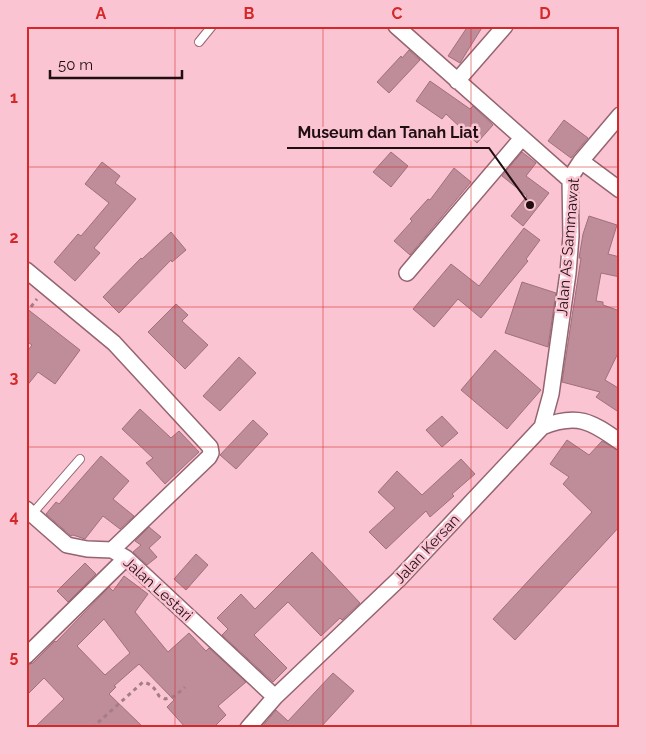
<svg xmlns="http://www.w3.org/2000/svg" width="646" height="754" font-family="Raleway,sans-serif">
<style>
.building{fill:#bf8c99;stroke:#a0707d;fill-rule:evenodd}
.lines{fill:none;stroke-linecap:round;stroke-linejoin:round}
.service-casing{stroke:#946471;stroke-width:10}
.minor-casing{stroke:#946471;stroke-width:18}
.path{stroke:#a57d88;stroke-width:3;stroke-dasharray:4 4;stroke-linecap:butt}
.service{stroke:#fff;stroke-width:8}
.minor{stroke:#fff;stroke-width:15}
.grid{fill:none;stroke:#d62828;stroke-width:1;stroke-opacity:0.55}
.labels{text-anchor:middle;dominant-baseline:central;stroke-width:5;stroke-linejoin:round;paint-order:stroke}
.street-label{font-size:15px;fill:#200e13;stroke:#fac4d2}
.leader{fill:none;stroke:#200e13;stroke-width:2}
.callout-dot{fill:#200e13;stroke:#fac4d2;stroke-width:2}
.callout-label{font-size:16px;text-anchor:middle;font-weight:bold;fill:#200e13;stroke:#fac4d2;stroke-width:5;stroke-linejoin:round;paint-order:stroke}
.neatline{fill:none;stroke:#d62828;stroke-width:2}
.grid-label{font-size:16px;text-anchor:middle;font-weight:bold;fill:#d62828}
</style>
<rect width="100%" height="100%" fill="#fac4d2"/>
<path class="building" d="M468,26h15l-23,37 -12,-7z
M409,50l11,10 -31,33 -12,-11 24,-26 1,2z
M430,81l40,28 3,-3 20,19 -16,18 -31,-29 -4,5 -26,-18z
M564,120l24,18 -17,20 -23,-17z
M391,152l17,14 -17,21 -18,-15z
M522,152l14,11 -10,13 23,17 -26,33 -12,-10 16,-20 -25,-20z
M102,162l18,14 -5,7 21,16 -42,49 6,5 -25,28 -21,-19 24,-28 3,2 28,-33 -24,-19z
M454,168l17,14 -61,73 -16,-14 18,-20 -2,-2 18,-20 2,1z
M589,216l28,9 -9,29 12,3v20l-19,-4 -5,28 7,1v3l17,6v38l-15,31 15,9v24l-24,-16 4,-5 -38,-10 19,-124h-2l4,-24z
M524,228l16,12 -14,19 2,2 -47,57 -23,-19 -24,28 -21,-18 38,-45 28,22z
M171,232l15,18 -14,12 -1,-2 -52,53 -16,-16 38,-39 1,1z
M522,282l34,11 -8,54 -43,-14z
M176,304l12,11 -6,6 26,24 -23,24 -37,-37z
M26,308l54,42 -25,34 -17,-12 -12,15v-34l6,-8 -6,-4z
M495,350l46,40 -34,39 -46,-39z
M239,357l17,16 -36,38 -17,-15z
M140,409l31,29 8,-7 20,21 -34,32 -19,-21 7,-5 -31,-29z
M442,416l16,17 -16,14 -16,-17z
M253,420l15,14 -32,35 -16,-14z
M567,440l22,15 13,-14 18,10v75l-105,114 -22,-21 99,-107 -29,-28 6,-7 -19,-13z
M101,456l28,25 -16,18 21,17 -14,13 -17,-13 -18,23 -12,-4 -2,1 -25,-22 10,-12 3,2z
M461,459l14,15 -23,20 2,2 -24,21 -4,-6 -40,38 -17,-17 26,-24 -17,-16 19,-21 25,24z
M149,527l12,10 -12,11 8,9 -10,8 -14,-13 8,-7 -6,-4z
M312,552l48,51 -18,17 -2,-2 -19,18 -33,-34 -34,33 33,33 -14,14 -51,-47 6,-6 -11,-11 24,-24 14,15z
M196,554l12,11 -22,25 -12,-11z
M85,563l11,11 -28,28 -11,-11z
M124,576l24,18 -13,18 33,40 21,-19 17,18 3,-3 37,34 -28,24 8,9 -13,13h-27l-19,-21 7,-7 -35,-36 -25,22 2,1 -7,7 35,34h-110l30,-29 -20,-21 -18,18v-31l7,-2 22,-22 1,1 53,-55 4,4zM104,619l26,34 -25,22 -28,-29z
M333,673l21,18 -34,37h-59l15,-18 12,11z"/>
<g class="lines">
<defs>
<path id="service" d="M199,42l13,-16
M32,514l48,-55"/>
<path id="minor" d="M396,26l175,155
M457,81l48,-55
M581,161l39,29
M26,270l88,73 96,104 1,6 -2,4 -97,93
M407,273l115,-135
M542,427l9,-33 17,-121 3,-37 -1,-58 11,-17 39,-46
M26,509l41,36 20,4 25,1 14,8 149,139
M26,656l100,-98
M248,728l27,-31 124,-118 143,-152c35,-14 49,-6 78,15"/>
</defs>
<use href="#service" class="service-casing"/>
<use href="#minor" class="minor-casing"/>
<path class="path" d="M26,313l11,-14
M92,728l51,-46c9,2 12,7 16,14l6,3 10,-3 10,-9"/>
<use href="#service" class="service"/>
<use href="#minor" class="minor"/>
</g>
<path class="grid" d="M175,26v702M323,26v702M471,26v702M26,167h594M26,307h594M26,447h594M26,587h594"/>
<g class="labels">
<g class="street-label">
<text transform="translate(568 247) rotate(-85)">Jalan As Sammawat</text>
<text transform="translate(427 549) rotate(-47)">Jalan Kersan</text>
<text transform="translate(158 589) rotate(42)">Jalan Lestari</text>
</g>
</g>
<path class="leader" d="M530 205L489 148H287"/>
<circle class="callout-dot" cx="530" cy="205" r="5"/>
<g class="callout-label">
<text x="388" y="138">Museum dan Tanah Liat</text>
</g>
<rect width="646" height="754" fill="none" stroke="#fac4d2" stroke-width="55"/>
<path d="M50 70v8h132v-8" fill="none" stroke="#200e13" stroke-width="2.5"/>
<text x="58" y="70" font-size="15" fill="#200e13" stroke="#fac4d2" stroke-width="4" paint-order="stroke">50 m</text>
<rect x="28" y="28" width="590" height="698" class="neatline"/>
<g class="grid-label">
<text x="101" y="19">A</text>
<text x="249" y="19">B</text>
<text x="397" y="19">C</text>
<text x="545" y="19">D</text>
<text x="14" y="103">1</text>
<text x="14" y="243">2</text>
<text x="14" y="383">3</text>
<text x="14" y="522">4</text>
<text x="14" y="662">5</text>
</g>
</svg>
